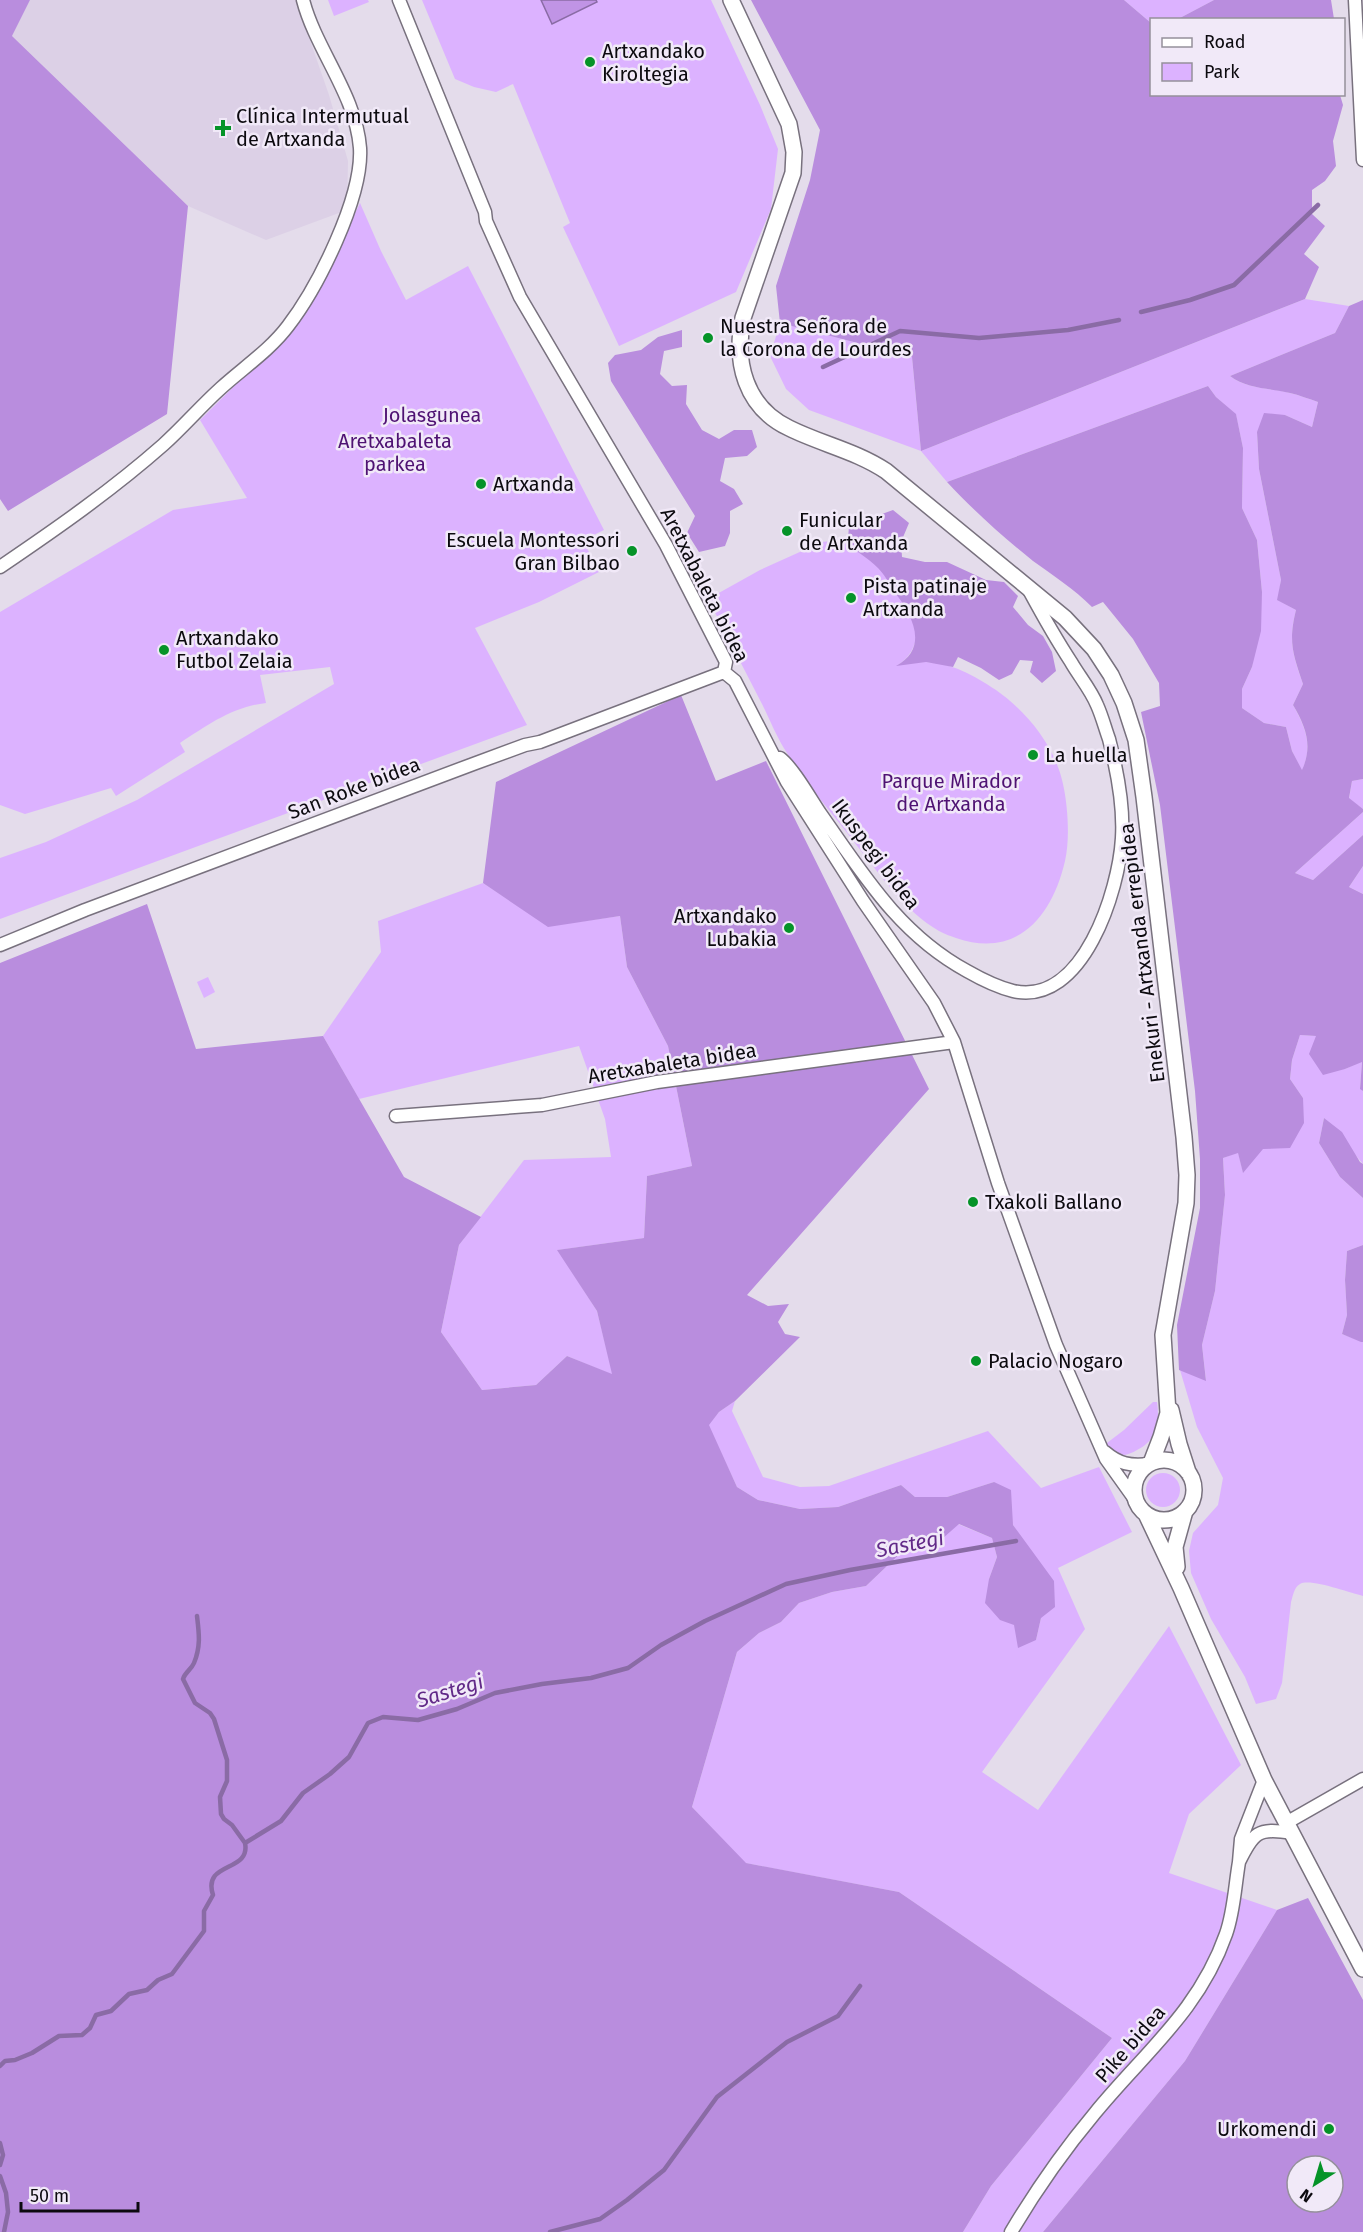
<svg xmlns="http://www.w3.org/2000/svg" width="1363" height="2232" font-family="'Fira Sans',sans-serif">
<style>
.built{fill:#dcd0e6}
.green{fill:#dcb2ff}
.forest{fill:#b98dde;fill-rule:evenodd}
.water{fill:#c094e5;stroke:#8a6ba5;stroke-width:1.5}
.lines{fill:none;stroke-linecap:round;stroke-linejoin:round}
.stream{stroke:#8a6ba5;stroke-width:4.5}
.minor-casing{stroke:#78717e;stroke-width:15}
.tertiary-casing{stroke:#78717e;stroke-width:18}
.minor{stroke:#fff;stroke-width:12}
.tertiary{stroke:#fff;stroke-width:15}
.poi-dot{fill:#059328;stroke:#f1e9f8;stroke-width:2}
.labels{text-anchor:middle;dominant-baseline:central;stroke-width:5;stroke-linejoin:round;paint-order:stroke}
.poi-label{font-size:20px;fill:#0c0a0f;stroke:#f1e9f8;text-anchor:start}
.park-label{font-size:20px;fill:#4f1273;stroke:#f1e9f8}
.street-label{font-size:20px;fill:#0c0a0f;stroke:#f1e9f8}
.water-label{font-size:21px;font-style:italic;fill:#622a88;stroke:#f1e9f8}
</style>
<rect width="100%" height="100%" fill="#e4dceb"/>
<path class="built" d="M30,0h266l33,95 19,66 -1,49 -81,30 -78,-34 -176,-170z"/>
<path class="green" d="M328,0h40l1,2 -35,14z
M422,0h119l11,23 44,-21v-2h115l49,105 18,44 -7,60 -35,83 -117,54 -56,-119 7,-4 -57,-139 -17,8 -22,-5 -19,-8z
M1124,0h90l-36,19 -26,1 -1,3z
M360,203l21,48 25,49 62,-34 136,264 -21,10 16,32 -60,30 -64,26 52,97 -527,194v-61l46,-16 91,-42 197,-116 -4,-17 -70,8 6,28c-34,4 -58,22 -86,40l5,9 -69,44 -5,-8 -86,26 -25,-9v-193l173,-102 74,-12 -47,-78 95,-94 30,-51z
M1305,299l44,7 -14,27 -105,43c17,13 40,12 60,17 9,2 19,6 28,9l-6,25 -27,-12 -28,17 2,37 22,111 -3,20 18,10c-8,30 -3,46 7,74l-10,21c13,23 20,41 9,66l-10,-20 -6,-24 -22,-4 -22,-15v-19l10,-22 10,-75 -5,-52 -15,-32 1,-60 -7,-33 -20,-18 -8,-11 -261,96 -26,-31 -112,-41 -23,-21 -16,-33 10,-33 132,34 9,94z
M840,540c13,9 28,17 39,28 11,12 34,45 37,61 2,14 -6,29 -18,36 9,-1 18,-3 27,-3 25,0 50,14 71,28 31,22 59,56 67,94 5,23 7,55 2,77 -13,56 -48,98 -109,77 -5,-2 -12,-4 -17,-7 -34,-20 -57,-54 -81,-84 -23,-31 -51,-61 -71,-94 -10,-15 -17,-33 -25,-49 -18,-35 -36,-70 -54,-105l52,-29 62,-28z
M1363,779v30l-14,-10 3,-18z
M1363,812v23l-50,45 -18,-7z
M1363,866v28l-14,-7z
M483,883l65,43 72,-10 7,51 41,79 24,120 -45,10 -3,62 -86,12 39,61 16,64 -46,-19 -31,29 -54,5 -41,-58 18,-87 65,-85 87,-3 -6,-38 -26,-73 -220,53 -36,-63 58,-84 -3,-31z
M208,977l7,15 -11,6 -7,-16z
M1300,1035l17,1 28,33 17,-8 -2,27 3,3v73l-39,-46 -5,25 21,34 23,21v47l-16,6 -2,29 2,35 -5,19 21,8v254c-13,-3 -53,-18 -63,-12 -6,3 -7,12 -9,18l-9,81 -6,16 -20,5 -11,-27 -34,-58 -20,-46 -2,-22 4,-18 25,-28 5,-27 -26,-51 -17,-57 26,10 -4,-35 13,-54 10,-96 -2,-37 15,-6 5,20 60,-74 -13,-19 2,-19z
M735,1401l-3,10 31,66 37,10 29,-1 159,-55 53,57 58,-21 33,65 -74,36 27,61 -103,143 56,38 131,-184 72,139 -52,49 -20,59 108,37 -92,151 -142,171h-80l28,-46 121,-148 -213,-146 -154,-29 -53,-56 45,-155 22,-19 22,-11 18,-19 33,-11 34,-6 41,-39 27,-1 24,-22 34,14 5,19 -8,22 25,46 22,15 5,-22 -14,-72 -14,-21 -19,-43 -47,15h-32l-14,-12 -63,22 -38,2 -42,-9 -21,-13 -29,-62 11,-13z
M1153,1402h4c3,21 0,38 -20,48 -5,3 -12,6 -18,5 -5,-1 -11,-6 -16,-9l21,-16z
M1146 1490a17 17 0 1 1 34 0a17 17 0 1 1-34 0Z"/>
<path class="forest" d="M0,0h30l-18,36 176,170 -21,208 -159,97 -8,-12z
M751,0h373l27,23 1,71 188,1 3,10 -10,36 3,25 -11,15 -13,9v24l13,12 -21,28 15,13 -14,32 -384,152 -9,-94 -132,-34 -4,-37 34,-106 10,-50z
M1214,0h117l3,19h-156z
M1363,300v479l-11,2 -3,17 14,11v3l-68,61 18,7 50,-45v31l-14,21 14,7v197l-3,-2 2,-27 -17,7 -22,6 -14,-21 7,-18 -16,-1 -8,25 -2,19 13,19 1,25 -14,25 -27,1 -20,24 -5,-20 -15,5 2,37 -10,96 -13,54 4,36 -27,-11 -2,-45 23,-117v-49l-5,-68 -35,-286 -19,-93 19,-6 -1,-23 -26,-44 -30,-37 -11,5c-18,-18 -38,-31 -59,-46 -29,-23 -61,-52 -86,-79l261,-96 8,11 20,17 7,34 -1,60 15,32 5,52 -1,39 -9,36 -10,22v19l22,15 22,4 6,24 10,19c11,-24 4,-43 -9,-65l10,-21c-10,-30 -15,-42 -7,-74l-19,-10 4,-20 -22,-111 -2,-37 7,-19 21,2 27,12 6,-25c-9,-3 -19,-7 -28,-9 -21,-5 -43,-4 -60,-17l105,-43 14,-27z
M682,330v17l-18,4 -4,23 12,12 15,-1 -1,19 16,26 17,9 15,-9h18l5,17 -10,9 -22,2 -5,23 14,8 9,15 -13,7v22l-5,13 -26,6 -12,-19 8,-17 -84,-135 -3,-18 7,-8 26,-5 17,-13z
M893,510l16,13 -8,19 1,15 23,5h22l39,18 18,2 14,14 -5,11 15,18 15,11 9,16 4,19 -14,12 -12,-11 3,-11 -13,-1 -8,14 -13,6 -18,-12 -23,-11 -5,10 -27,-5 -30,4c34,-19 16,-51 -2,-75 -5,-8 -10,-17 -16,-23 -11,-11 -25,-19 -38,-28l8,-1 1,-13z
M681,695l35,86 50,-20 163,328 -182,206 21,11 21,-2 -11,18 7,12 15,3 -65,64 -16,11 -10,13 28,62 21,13 42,9 38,-2 63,-22 14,12h32l47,-15 17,8 2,35 41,56 1,26 -14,11 -5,22 -18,8 -4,-23 -14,-5 -15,-17 4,-24 8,-22 -5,-19 -33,-14 -25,22 -27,1 -41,39 -34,6 -33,11 -18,19 -22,11 -22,19 -45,155 54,56 153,29 213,146 -121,148 -28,46h-963v-1269l147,-59 49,145 127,-13 81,141 77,40 -22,28 -18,87 41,58 54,-5 31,-29 45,18 -15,-63 -40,-61 87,-12 3,-62 45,-10 -24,-120 -41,-79 -7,-51 -72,11 -65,-44 13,-101z
M1324,1118l18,14 18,30 3,2v34l-23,-21 -21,-34z
M1363,1245v97h-2l-19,-8 5,-19 -2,-35 2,-29z
M1308,1898l55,102v232h-320l142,-171 92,-151zM1297,2166h36v36h-36z"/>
<path class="water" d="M541,0h55l1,2 -45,22z"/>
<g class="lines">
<path class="stream" d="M1141,312l49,-12 44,-15 84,-80
M823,367l77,-36 79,7 89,-8 51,-10
M197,1616c2,17 4,30 -3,47 -3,7 -9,9 -11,16l12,24 15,10 4,6 13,41v21l-7,16 1,17 3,5 8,6 13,18
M0,2066l5,-5 10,-1 17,-7 27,-17 23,-1 8,-7 6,-13 15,-4 18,-17 18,-4 11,-10 14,-6 32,-43v-20l9,-16c-11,-34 38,-22 32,-52l36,-22 22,-28 27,-19 19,-17 19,-34 15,-6 35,3 39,-11 38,-16 47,-9 49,-6 37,-10 33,-23 44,-24 81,-37 64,-14 166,-29
M0,2143l3,12 -3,10
M0,2176l6,17 2,19 -4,20
M550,2232l50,-13 27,-19 37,-30 53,-73 70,-55 51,-26 22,-30"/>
<defs>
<path id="minor" d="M399,0l86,212 1,9 34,76 146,248 60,117 -2,10
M1355,0l8,160
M0,567c56,-38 112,-77 163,-122 20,-18 38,-39 58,-57 22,-20 49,-38 67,-62 30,-39 75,-129 72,-178 -4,-53 -44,-98 -57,-148
M724,672l11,9 52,101 76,119 71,102 20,39 44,141 58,162 50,114 30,42
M780,758c13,10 30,40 40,55 43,61 79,121 147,158 14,8 30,16 46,20 70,16 106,-101 109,-153 2,-32 -5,-68 -13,-99 -4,-11 -7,-23 -12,-34 -6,-15 -18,-29 -26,-43 -15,-23 -28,-46 -41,-70
M0,945l85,-35 391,-147 49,-18 15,-3 184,-70
M396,1116l146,-11 115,-23 297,-40
M1105,1452c14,12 25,14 44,12
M1264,1780l-23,59 -2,23c14,-29 19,-35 52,-29
M1286,1823l77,-44
M1011,2232c25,-42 53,-82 84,-119 49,-60 104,-102 131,-179 8,-22 9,-49 13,-72"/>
<path id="tertiary" d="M731,0l58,124 5,28 -1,21 -50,145c-9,44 2,89 46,110 32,16 67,23 97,43l179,147 29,31 17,26 13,28 12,37 8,57 40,340 3,38 -1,28 -23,132 5,78 -7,24 -10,26
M1171,1410l8,34 9,28
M1134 1490a30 30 0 1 1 60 0a30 30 0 1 1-60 0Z
M1146,1514l35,74 83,192 99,189
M1177,1567l-2,-20 10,-36"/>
</defs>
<use href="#minor" class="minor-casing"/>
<use href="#tertiary" class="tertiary-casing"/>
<use href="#minor" class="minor"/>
<use href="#tertiary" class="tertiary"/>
</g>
<g class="poi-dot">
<circle cx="590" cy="62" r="6"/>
<path d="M220 119h6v6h6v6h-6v6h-6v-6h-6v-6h6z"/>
<circle cx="708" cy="338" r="6"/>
<circle cx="481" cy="484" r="6"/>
<circle cx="787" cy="531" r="6"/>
<circle cx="632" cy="551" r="6"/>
<circle cx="851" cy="598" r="6"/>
<circle cx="164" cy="650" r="6"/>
<circle cx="1033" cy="755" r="6"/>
<circle cx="789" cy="928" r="6"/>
<circle cx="973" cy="1202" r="6"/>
<circle cx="976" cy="1361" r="6"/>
<circle cx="1329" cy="2129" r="6"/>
</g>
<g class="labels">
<g class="poi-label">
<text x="602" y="51">Artxandako<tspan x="602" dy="23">Kiroltegia</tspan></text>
<text x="236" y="116">Clínica Intermutual<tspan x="236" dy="23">de Artxanda</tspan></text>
<text x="720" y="326">Nuestra Señora de<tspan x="720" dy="23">la Corona de Lourdes</tspan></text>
<text x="493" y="484">Artxanda</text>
<text x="799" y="520">Funicular<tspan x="799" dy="23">de Artxanda</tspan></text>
<text x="620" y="540" text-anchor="end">Escuela Montessori<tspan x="620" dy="23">Gran Bilbao</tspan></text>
<text x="863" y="586">Pista patinaje<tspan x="863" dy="23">Artxanda</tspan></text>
<text x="176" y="638">Artxandako<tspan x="176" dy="23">Futbol Zelaia</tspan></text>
<text x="1045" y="755">La huella</text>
<text x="777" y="916" text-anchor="end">Artxandako<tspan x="777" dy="23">Lubakia</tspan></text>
<text x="985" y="1202">Txakoli Ballano</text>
<text x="988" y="1361">Palacio Nogaro</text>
<text x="1317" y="2129" text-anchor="end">Urkomendi</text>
</g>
<g class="park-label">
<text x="432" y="415">Jolasgunea</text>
<text x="395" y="441">Aretxabaleta<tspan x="395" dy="23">parkea</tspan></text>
<text x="951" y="781">Parque Mirador<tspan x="951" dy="23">de Artxanda</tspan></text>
</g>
<g class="street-label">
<text transform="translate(705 585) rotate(63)">Aretxabaleta bidea</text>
<text transform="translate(354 788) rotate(-21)">San Roke bidea</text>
<text transform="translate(876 854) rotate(53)">Ikuspegi bidea</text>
<text transform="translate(1142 953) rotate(-97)">Enekuri - Artxanda errepidea</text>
<text transform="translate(672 1063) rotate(-9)">Aretxabaleta bidea</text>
<text transform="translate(1130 2044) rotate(-49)">Pike bidea</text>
</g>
<g class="water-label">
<text transform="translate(910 1544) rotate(-11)">Sastegi</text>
<text transform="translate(450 1691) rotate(-17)">Sastegi</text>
</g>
</g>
<rect x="1150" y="18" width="195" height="78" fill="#f1e9f8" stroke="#95909b" stroke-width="1.5"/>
<rect x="1162" y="38" width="30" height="9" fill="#ffffff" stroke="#95909b" stroke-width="1.5"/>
<text x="1204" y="48" font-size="18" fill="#0c0a0f">Road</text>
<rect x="1162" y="63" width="30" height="18" fill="#dcb2ff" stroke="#95909b" stroke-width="1.5"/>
<text x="1204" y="78" font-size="18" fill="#0c0a0f">Park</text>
<g transform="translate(1315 2184) rotate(217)"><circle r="28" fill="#f1e9f8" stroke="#95909b" stroke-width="1.5"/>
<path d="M0-4.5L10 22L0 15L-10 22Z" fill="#059328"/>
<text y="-9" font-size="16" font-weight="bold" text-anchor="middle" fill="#0c0a0f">N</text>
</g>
<path d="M21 2202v9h117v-9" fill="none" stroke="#0c0a0f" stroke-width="3"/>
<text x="30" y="2202" font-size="18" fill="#0c0a0f" stroke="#f1e9f8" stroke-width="4.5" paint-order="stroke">50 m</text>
</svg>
